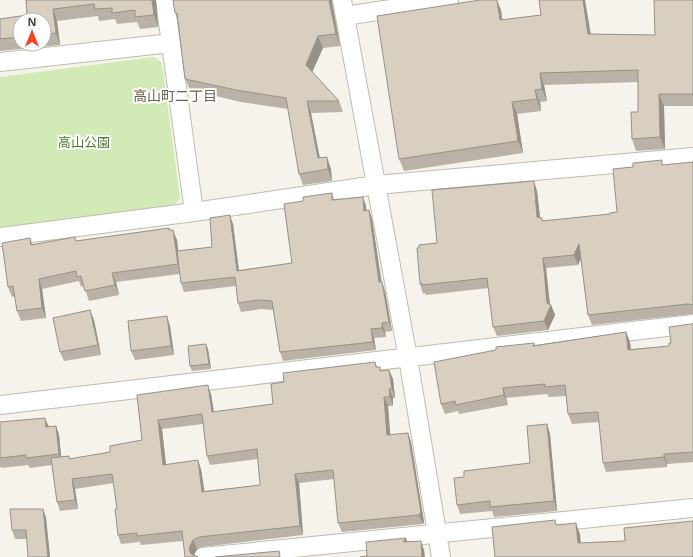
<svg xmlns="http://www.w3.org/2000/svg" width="693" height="557" font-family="'Open Sans','Noto Sans JP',sans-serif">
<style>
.green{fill:#d2eab5}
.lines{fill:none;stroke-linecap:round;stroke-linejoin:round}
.minor-casing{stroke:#c2bbae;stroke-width:20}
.minor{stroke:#fff;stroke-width:18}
.wall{fill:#bab2a6;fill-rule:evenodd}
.shaded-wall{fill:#979187}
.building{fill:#d8cfc1;stroke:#979187;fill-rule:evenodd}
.labels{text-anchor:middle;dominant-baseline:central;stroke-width:4;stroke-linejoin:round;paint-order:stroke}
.park-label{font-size:13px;fill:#4a7f2a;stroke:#fff}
.neighbourhood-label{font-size:14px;fill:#6e6250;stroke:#fff}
</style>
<rect width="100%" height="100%" fill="#f6f3ec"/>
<path class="green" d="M154,57l8,6 18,135 -6,8 -174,22v-151z"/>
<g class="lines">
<defs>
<path id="minor" d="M165,0l29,212
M342,0l66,358 33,199
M345,16l104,-16
M0,62l171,-19
M0,237l194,-25 182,-27 317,-28
M0,405l693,-81
M203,557l490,-49"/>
</defs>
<use href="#minor" class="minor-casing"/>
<use href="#minor" class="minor"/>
</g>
<path class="wall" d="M26,0h130l2,27 -18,2 -3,-7 -20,2 -2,-5 -16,2 -1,-5 -41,5 3,24 -60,6v-32l27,-4zM20,20h24v24h-24z
M173,0h159v2l8,44 -17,2 -11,24 27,29 4,11 -32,1 9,45 11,11 1,12 -29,4 -4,-11 -11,-65 -47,-7 -51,-12 -5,-11 -7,-58 -3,-8z
M539,0h46l6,34 64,1 38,-35v106h-29l1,43 -29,2 -4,-12 6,-27v-30l-94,3 3,16 -7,1 1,9 -24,3 6,39 -119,18 -5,-12 102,-149 1,10 39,-5z
M693,162v152l-101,11 -4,-10 -7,-57 -3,7 -32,3 4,36 1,1 4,10 -7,15 -51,6 -4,-9 -4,-39 -63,7 -1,-2 -2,1 -3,-10 17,-41 100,-52 3,27h2v3l68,-7 7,-2 46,-47z
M332,193l2,6 29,-2 3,9v5l3,-1 3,9 9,63 4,9 7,40 -7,1 1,5 -12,1 2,12 -93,11 -3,-9 -7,-42 -12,-1 -20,3 -3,-9 -2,-17 -52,6 -3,-9 -1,-9 -64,8 3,13 -30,6 -5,-15 -3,1 -2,-6 -37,8 4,29 -25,3 -4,-10 -2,-15 -3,1 -4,-10 22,-49 3,7 44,-4 92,-13 8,12 1,11 34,-4 21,-23 6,46 53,-7 11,-62z
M94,320l7,35 -37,6 -4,-9z
M693,323v139l-26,2v3l-61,5 -3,-9 -4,-41 -27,2 -4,-10 -2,-18 -17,1 -2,-3 -41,4 2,7 -49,9 -1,-3 -13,3 -4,-10 93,-61 1,2 91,-13 4,10 1,7 38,-3 2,-3z
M170,326l4,29 -39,5 -4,-9z
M208,349l3,20 -19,2 -2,-5z
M375,362l2,5 4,4 8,-1 4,9 2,19h-2v8h-5l2,29 18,-2 3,9 13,80 -1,2 -81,8 -4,-9 -4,-44 -35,4 4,52 -101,12 -5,2 -3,6 -9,2 -2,-16 -42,4 -1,-3 -19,2 -3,-9 -1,-26 -3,-26 -39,6 3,20 -18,2 -3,-9 -5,-37 -22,3 -2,-3 -27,3 -1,-2v-44l48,5 8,-1 3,9 2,22 9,2 40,-7 32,-12 -5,-45 74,-1 3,18 59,-8 11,-22zM203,424l4,32 3,9 48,-6 2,26 -56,6 -3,-22 -35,-4 -4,-36z
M547,424l3,10 7,77 -63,6 -2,-6 -32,3 -3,-9 7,-28 66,-14z
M43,509l3,9 4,39h-22l-1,-18h-12l-3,-9z"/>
<path class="shaded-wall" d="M152,0h4l2,27 -4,-12z
M329,0h3v2l8,44 -4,-12z
M497,0l4,10 3,22 -4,-12z
M583,0h2l7,46 -4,-12z
M53,9l4,12 3,24 -4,-12z
M318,36l5,12 -13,29 -4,-12z
M540,73l4,12 3,16 -5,-12z
M535,90l5,12 1,9 -4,-12z
M659,94l5,12 1,43 -5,-12z
M307,101l4,12 11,57 -4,-12z
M512,102l5,12 6,39 -5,-12z
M327,157l4,12 1,12 -4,-12z
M534,181l3,10 4,35 -4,-9z
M363,197l3,9 1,14 -3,-9z
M369,210l3,9 11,72 -4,-9z
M230,215l3,9 7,56 -3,-9z
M173,230l4,10 4,34 -3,-10z
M579,244l4,10 -5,11 -4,-10z
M543,258l3,10 4,39 1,-2 4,10 -7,15 -4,-9 3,-18z
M112,273l4,9 3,13 -4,-10z
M39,279l3,10 4,29 -4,-10z
M382,282l3,9 7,40 -3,-9z
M90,310l4,10 7,35 -3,-10z
M167,316l3,10 4,29 -3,-9z
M382,323l3,9 1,5 -4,-9z
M371,329l3,9 2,12 -3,-8z
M626,332l4,10 2,18 -4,-10z
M206,344l2,5 3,20 -2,-5z
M389,370l4,9 2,19 -3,-9z
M208,385l3,9 4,27 -3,-9z
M503,388l3,10 2,7 -4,-10z
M389,389l4,9v8l-3,-9z
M384,397l4,9 3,38 -4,-9z
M45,418l4,9h-3z
M158,420l4,9 5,45 -4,-9z
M547,424l3,10 7,77 -3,-10z
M56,426l3,9 3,29 -3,-10z
M408,433l3,9 13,80 -1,2 -4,-9z
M664,454l3,10v3l-3,-10z
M198,460l3,9 5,32 -4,-9z
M295,474l4,9 4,52 -3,-9z
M72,479l3,10 3,20 -3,-9z
M43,509l3,9 4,39h-2z
M576,523l4,11 2,20 -4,-11z
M406,538l3,9 -6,-5z
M193,540l4,9 -4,8 -4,-8z
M421,541l3,9 1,7h-3z"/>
<path class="building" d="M26,0h126l2,15 -19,2v-7l-23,3v-5l-17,1 -1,-5 -41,5 3,24 -12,1v-14h-24v17l-20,2v-20l27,-4z
M173,0h156l7,34 -18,2 -12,29 33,36h-32l11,57 9,-1 1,12 -29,5 -13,-76 -50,-8 -51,-11 -8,-66h-2z
M480,0h17l3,20 41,-5 -2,-15h44l5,34 67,1 -1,-35h39v94h-34l1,43 -28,2 -1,-27h7v-42l-98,3 2,16 -7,1 2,9 -25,3 6,39 -119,18 -22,-143z
M662,160v5l31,-3v143l-5,-1 -100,11 -9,-71 -5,11 -31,3 4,45 4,2 -7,16 -51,6 -6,-49 -65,7v-2l-2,1 -3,-36h2v-3l18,-2 -5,-53 102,-9 3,36 5,1v3l68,-7v-1l7,-1 -4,-43 20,-2v-4z
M332,193v7l31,-3 1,14 5,-1 10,72h3l7,40 -7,1v5l-11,1 2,13 -93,10 -8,-51 -14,-1 -20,3 -3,-26 -54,6 -4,-32 35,-4 -2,-29 20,-3 7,56 55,-8 -8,-59 19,-3v-4z
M169,228v2h4l5,34 -66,9 3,12 -30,6 -4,-15 -4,1 -1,-6 -37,8 3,29 -25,3 -4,-25 -5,1 -6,-44 28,-5 1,7 44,-8 1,4z
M90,310l8,35 -38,7 -7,-34z
M167,316l4,30 -40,5 -3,-30z
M693,323v129l-29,2v3l-61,6 -5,-51 -30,2 -3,-29 -20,2v-3l-42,4 1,7 -48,10 -1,-4 -14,3 -7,-42 62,-12v-3l38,-4 -1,3 93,-14 2,18 41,-4v-3h2l-2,-16 22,-3z
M206,344l3,20 -19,2 -2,-20z
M375,362l1,5h4v4l9,-1 3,19h-3l1,8h-6l3,38 21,-2 13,79 -2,3 -81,8 -5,-53 -38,4 5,52 -101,11 -6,3 -4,9 2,5 7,3h-13l-3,-26 -45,5v-3l-19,2 -3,-26h2l-5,-35 -40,5 3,21 -18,2 -6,-44 18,-2v3l41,-7v-6l32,-6 -5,-45 71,-10 4,27 61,-8 -2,-20 13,-2 -1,-9zM202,414l5,42 50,-7 3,36 -58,7 -4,-32 -35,5 -5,-45z
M45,418l1,9 10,-1 3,28 -33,4v-3l-26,3v-36z
M547,424l7,77 -64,6v-6l-33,4 -3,-27 10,-1v-6l66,-8 -3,-37z
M10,509h33l5,48h-20l-2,-27h-14z
M555,520l1,5 20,-2 2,20 47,-2 -1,-13 69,-7v36h-198l-3,-30z
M406,538l-3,4 18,-1 1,16h-62l7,-1 -1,-14z
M279,551l1,6h-65z"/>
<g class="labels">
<g class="park-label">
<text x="84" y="142">高山公園</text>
</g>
<g class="neighbourhood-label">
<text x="175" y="95">高山町二丁目</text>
</g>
</g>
<g transform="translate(32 32)"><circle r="19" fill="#ffffff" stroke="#b7b4b0"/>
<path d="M0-3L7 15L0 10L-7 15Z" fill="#fc3f1d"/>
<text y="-6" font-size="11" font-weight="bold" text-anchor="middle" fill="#4b4439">N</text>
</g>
</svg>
